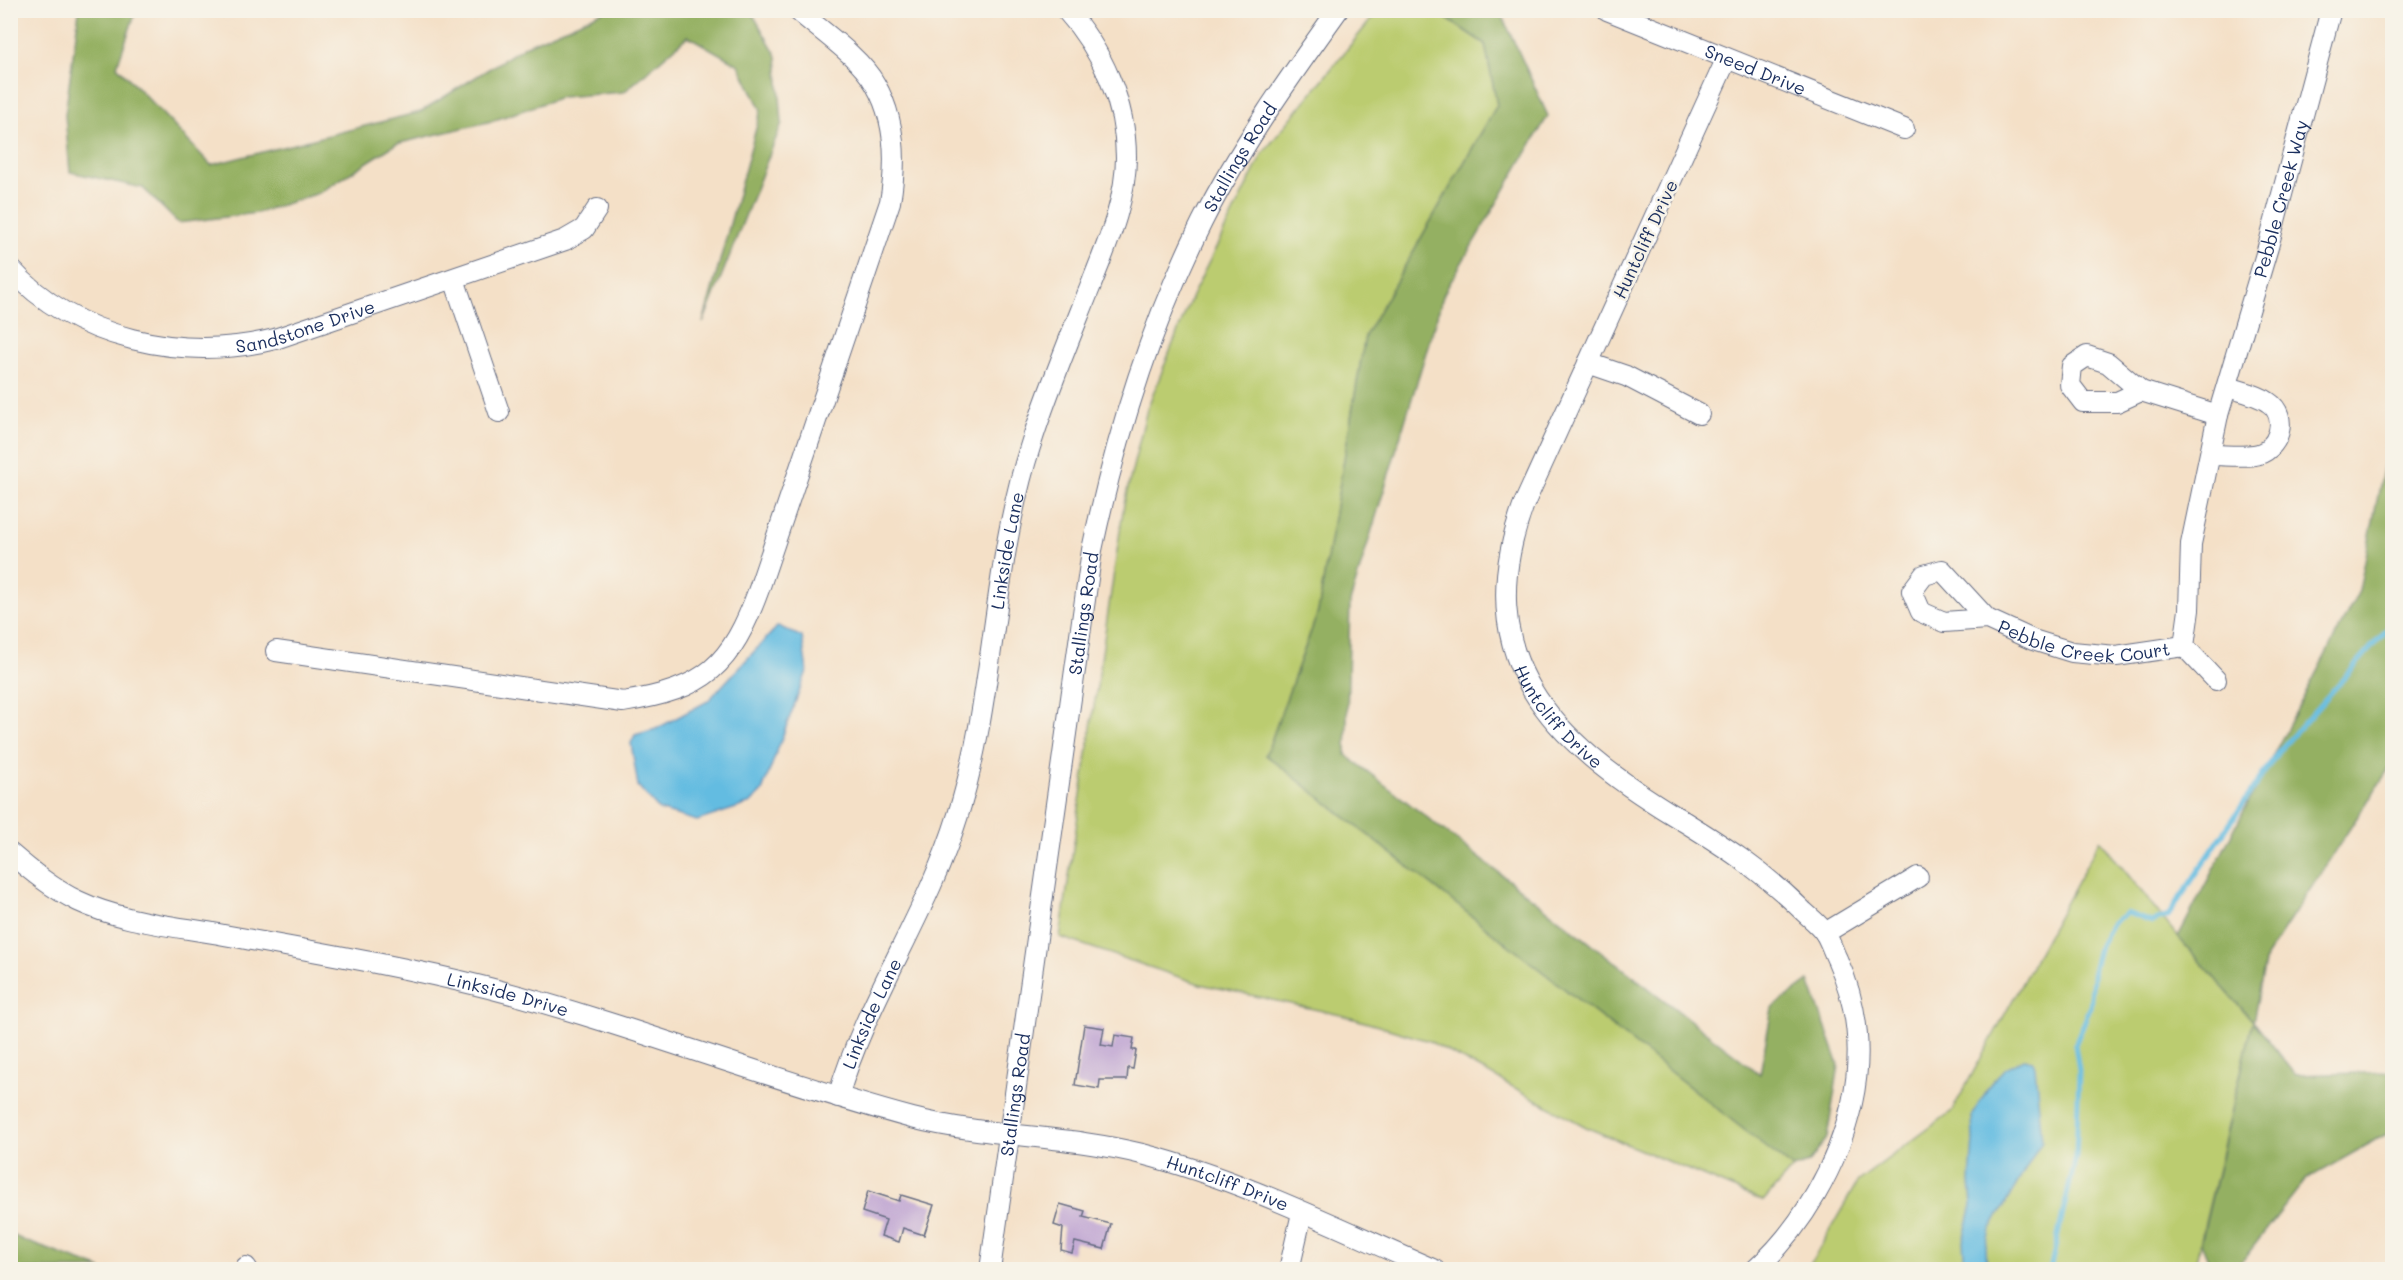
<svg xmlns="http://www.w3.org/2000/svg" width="2403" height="1280" font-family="Mali,sans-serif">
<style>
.green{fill:#bbcc6f;stroke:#6b7e66;stroke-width:1.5}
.forest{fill:#94b062;stroke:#587060;stroke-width:1.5}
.water{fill:#64bce1;stroke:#4076a0;stroke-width:1.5}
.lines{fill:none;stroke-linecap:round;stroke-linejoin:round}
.stream{stroke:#64bce1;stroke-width:5}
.building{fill:#b79acf}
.minor-casing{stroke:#676d83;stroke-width:22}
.minor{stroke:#fff;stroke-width:20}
.labels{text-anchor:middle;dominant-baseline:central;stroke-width:5;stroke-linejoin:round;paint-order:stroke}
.street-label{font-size:18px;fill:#1b2f5e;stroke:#f7f3e8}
</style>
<rect width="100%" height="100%" fill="#f7f3e8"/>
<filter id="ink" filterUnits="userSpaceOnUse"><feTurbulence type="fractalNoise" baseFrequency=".0167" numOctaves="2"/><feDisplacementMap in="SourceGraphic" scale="12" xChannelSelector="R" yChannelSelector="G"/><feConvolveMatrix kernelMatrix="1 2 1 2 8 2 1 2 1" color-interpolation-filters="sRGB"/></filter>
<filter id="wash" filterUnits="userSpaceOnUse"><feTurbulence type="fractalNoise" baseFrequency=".008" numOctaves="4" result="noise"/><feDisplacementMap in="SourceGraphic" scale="24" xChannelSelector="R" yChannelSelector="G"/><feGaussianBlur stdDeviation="1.35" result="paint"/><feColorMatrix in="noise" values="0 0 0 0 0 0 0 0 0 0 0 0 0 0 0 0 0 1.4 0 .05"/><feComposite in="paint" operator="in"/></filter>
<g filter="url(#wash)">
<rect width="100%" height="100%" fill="#f4e0c7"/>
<path class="green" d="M1378,11h57l50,33 12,61 -132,231 -47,276 -52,143 527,413 -30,33 -175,-73 -159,-87 -88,-26 -141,-31 -140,-47 64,-433 23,-95 45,-113 71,-143z
M2100,840l78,97 75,84 -59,248 -387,1 51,-89 94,-70z"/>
<path class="forest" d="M79,11h57l-19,55 94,99 209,-53 107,-67 77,-34h147l26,45 5,67 -79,200 58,-213 -22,-45 -51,-29 -64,56 -63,5 -69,24 -96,23 -77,49 -62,20 -79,10 -35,-35 -73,-16 -5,-57z
M1435,11h65l48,105 -104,177 -94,309 -4,153 414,319 12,-66 37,-27 30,84 -12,73 -18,25 -16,5 -527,-413 52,-143 47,-276 132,-231 -12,-61z
M2392,425v339l-126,193 -13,64 43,54 96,-3v59l-87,49 -69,89h-24l-11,-26 52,-222 -75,-84 181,-346z
M10,1234l15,7 77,28h-91z"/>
<path class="water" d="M778,626l24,11 5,34 -45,120 -11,12 -54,18 -38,-11 -21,-24 -7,-43 4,-8 21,-6 52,-28z
M2023,1059l10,2 2,6 7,74 -52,89 -4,17 1,22h-22l-2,-28 9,-36 -2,-23 3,-42 -1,-25 21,-35 13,-12z"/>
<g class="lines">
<path class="stream" d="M2050,1270l26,-114 3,-86 -4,-25 15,-37 4,-41 6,-22 13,-23 14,-9 25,9 16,-6 110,-164 114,-128"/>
</g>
<g id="blocks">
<path class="building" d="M1084,1025l20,3 -3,17 12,2 2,-12 19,3 -2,12h4l-3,19 -5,-1 -1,12h-27l-1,9 -24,-4z
M868,1191l31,10 2,-6 33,10 -10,30 -21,-7 -4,14 -18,-6 5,-16 -24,-8z
M1060,1204l25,7 -2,6 28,7 -7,25 -29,-7 -3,11 -11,-3 2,-22 -9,-3z"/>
</g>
</g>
<g filter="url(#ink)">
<use href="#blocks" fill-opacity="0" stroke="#676d83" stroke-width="1.5"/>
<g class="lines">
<defs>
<g id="minor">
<path id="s1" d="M1607,10l297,119"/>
<path id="s2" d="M1726,60l-202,444c-57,154 28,237 151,312 46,28 88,55 126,93 8,8 18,15 24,24 5,8 8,18 12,26 21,46 26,94 15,144 -14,62 -50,125 -97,167"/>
<path id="s3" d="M10,268c65,72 173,94 265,71l290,-99 19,-11 13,-20"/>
<path d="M454,279l45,133"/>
<path d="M1588,363l38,13 73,38"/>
<path d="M2141,391l-24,11h-34l-13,-17 2,-19 15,-10 21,7 33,28 77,24"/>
<path d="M2211,455c14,0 29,2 43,0 25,-3 36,-39 14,-53 -11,-8 -28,-11 -40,-15"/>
<path id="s4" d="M1987,619l-43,3 -23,-10 -9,-21 12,-16 18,-5 45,49 46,21 39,12 44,4 68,-10"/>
<path d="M276,651l347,51c83,-13 108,-36 136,-113l131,-387c7,-40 6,-82 -15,-118 -15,-27 -54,-53 -78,-74"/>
<path id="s5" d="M2216,680l-32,-34 5,-36 2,-66 27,-129 50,-168 63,-237"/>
<path id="s6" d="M10,853c21,18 43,36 68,48 44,21 97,25 146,34 88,16 177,31 265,53 143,37 281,92 423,130 74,19 156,17 230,36 101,26 198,75 293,116"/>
<path d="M1825,933l93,-56"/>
<path id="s7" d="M838,1097c29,-99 90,-184 120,-282 37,-119 34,-249 72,-368 17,-55 40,-109 61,-162 16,-41 35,-83 35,-128 0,-54 -24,-107 -60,-147"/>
<path d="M246,1267l2,3"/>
<path id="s8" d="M990,1270l102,-720c24,-114 58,-224 110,-328 38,-75 87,-144 136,-212"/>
<path d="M1289,1270l13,-57"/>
</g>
</defs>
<use href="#minor" class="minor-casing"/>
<use href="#minor" class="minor"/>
</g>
</g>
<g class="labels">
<g class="street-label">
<text stroke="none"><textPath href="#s1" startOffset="160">Sneed Drive</textPath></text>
<text stroke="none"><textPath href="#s8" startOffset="1149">Stallings Road</textPath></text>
<text stroke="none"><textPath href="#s5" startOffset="506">Pebble Creek Way</textPath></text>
<text transform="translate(1645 239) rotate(-65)">Huntcliff Drive</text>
<text stroke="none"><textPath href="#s3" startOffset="320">Sandstone Drive</textPath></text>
<text stroke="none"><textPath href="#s7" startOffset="576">Linkside Lane</textPath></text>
<text stroke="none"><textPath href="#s8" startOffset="663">Stallings Road</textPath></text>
<text stroke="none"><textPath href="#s4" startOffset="298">Pebble Creek Court</textPath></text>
<text stroke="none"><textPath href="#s2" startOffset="718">Huntcliff Drive</textPath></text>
<text stroke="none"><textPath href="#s6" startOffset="524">Linkside Drive</textPath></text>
<text stroke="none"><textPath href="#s7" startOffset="90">Linkside Lane</textPath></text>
<text stroke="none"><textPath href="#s8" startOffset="177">Stallings Road</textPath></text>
<text stroke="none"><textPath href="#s6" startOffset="1270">Huntcliff Drive</textPath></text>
</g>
</g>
<rect width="2403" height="1280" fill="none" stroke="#f7f3e8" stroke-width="36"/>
</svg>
